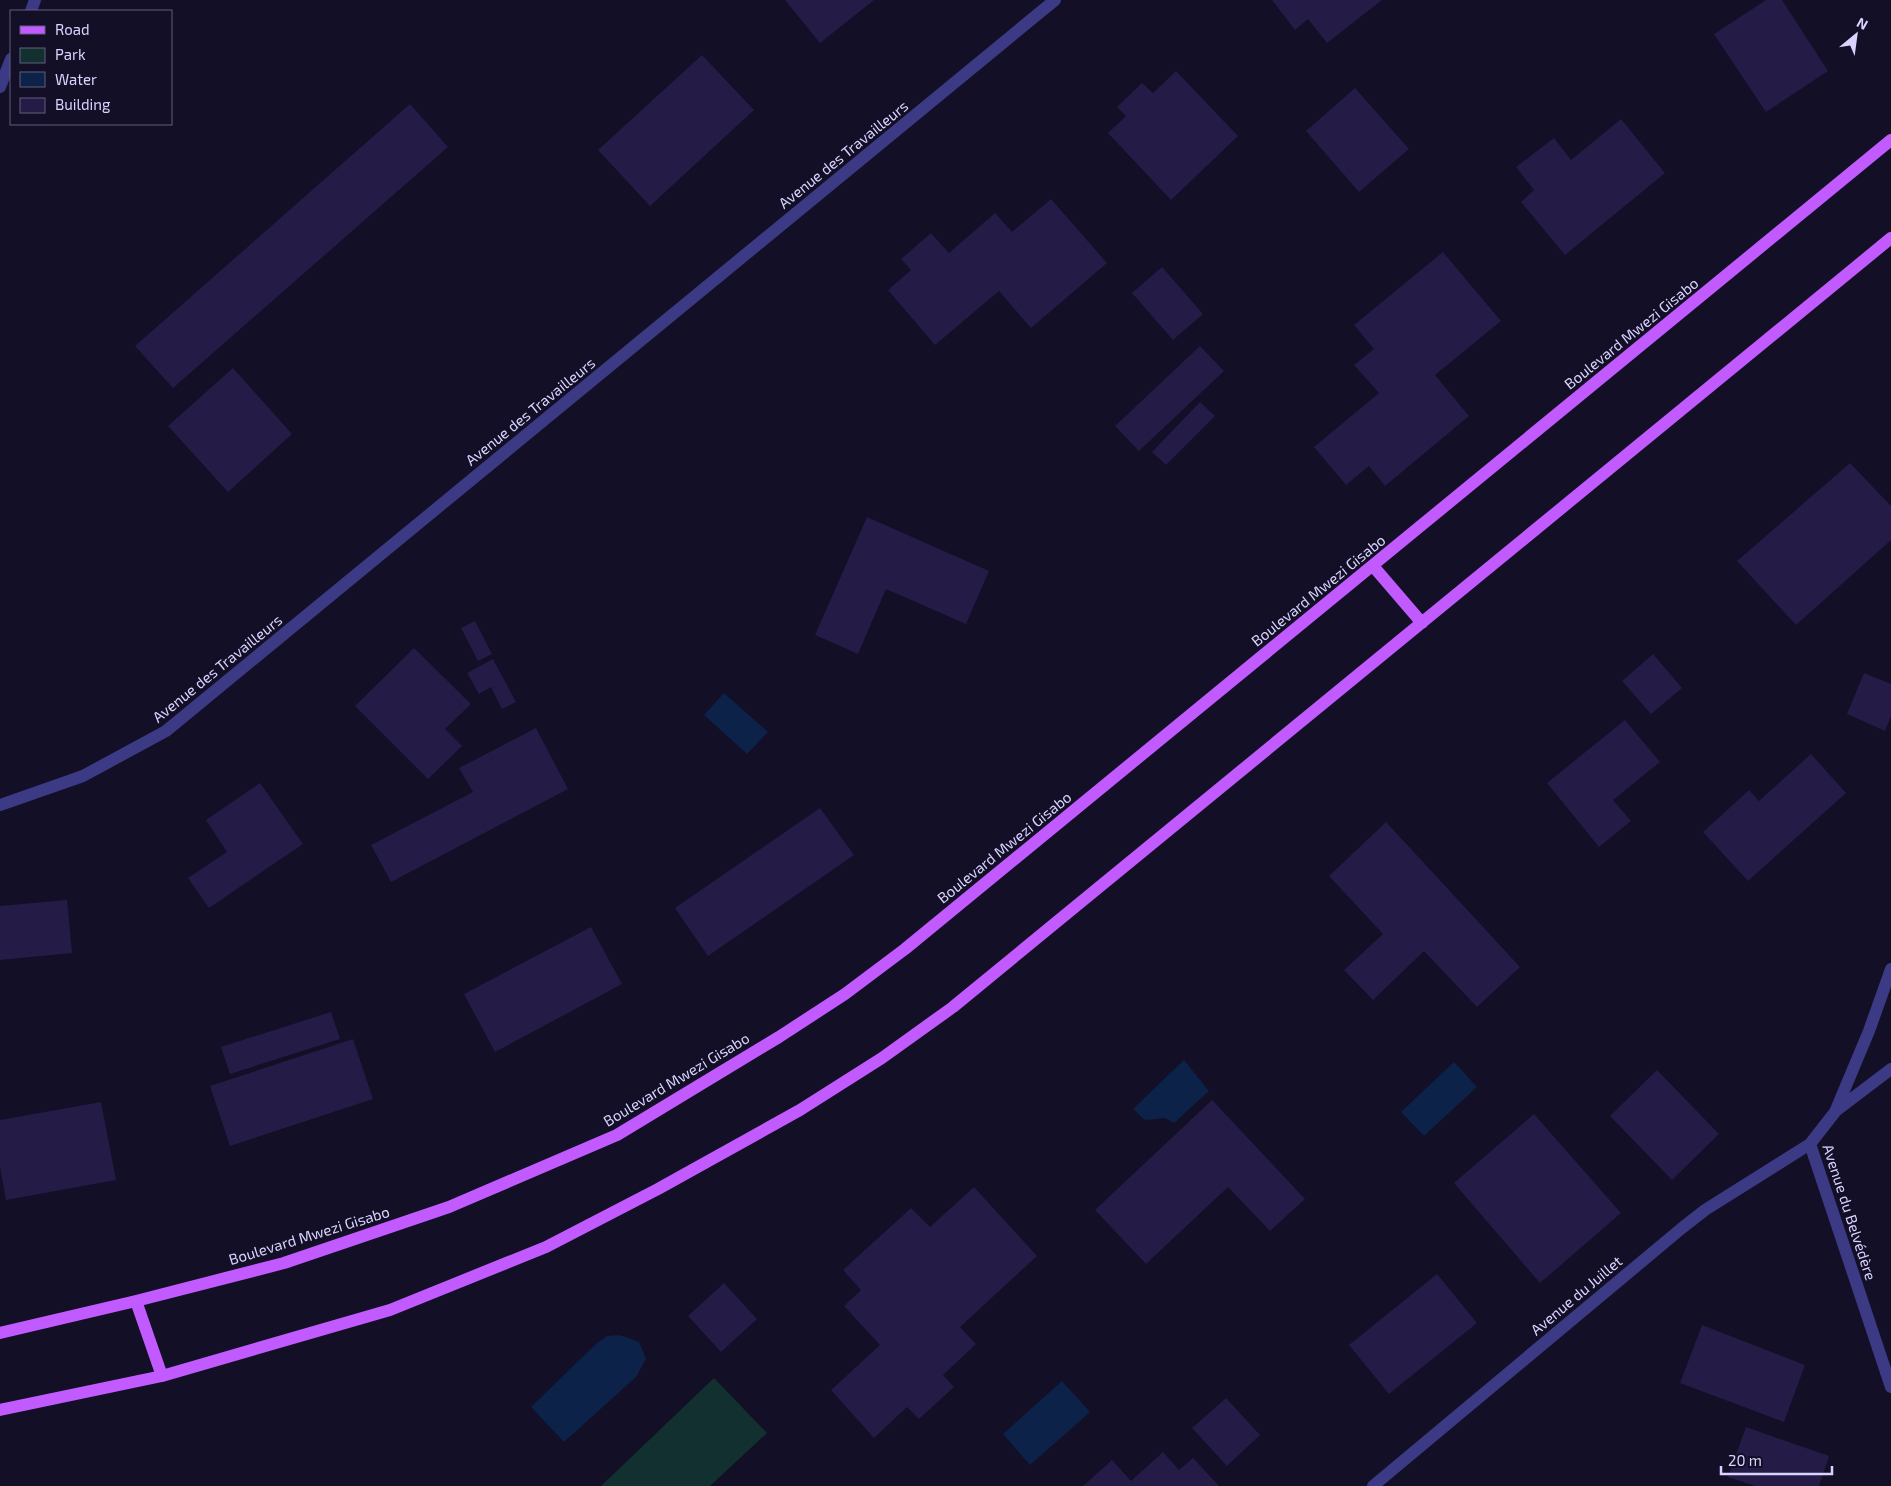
<svg xmlns="http://www.w3.org/2000/svg" width="1891" height="1486" font-family="'Exo 2',sans-serif">
<style>
.green{fill:#12302f}
.water{fill:#0c2248}
.building{fill:#241b47}
.lines{fill:none;stroke-linecap:round;stroke-linejoin:round}
.minor{stroke:#3d3a85;stroke-width:12}
.major{stroke:#c25bff;stroke-width:12}
.labels{text-anchor:middle;dominant-baseline:central;stroke-width:4;stroke-linejoin:round;paint-order:stroke}
.street-label{font-size:15px;fill:#d9d4ff;stroke:#130f26}
</style>
<rect width="100%" height="100%" fill="#130f26"/>
<path class="green" d="M714,1378l53,55 -57,53h-109z"/>
<path class="water" d="M724,693l44,39 -21,22 -43,-39z
M1184,1060l25,31 -35,32 -9,-5 -20,2 -12,-11z
M1454,1062l23,25 -53,49 -23,-24z
M620,1335l19,7 7,17 -10,18 -72,65 -33,-35 66,-64 10,-7z
M1062,1381l28,31 -60,53 -27,-31z"/>
<path class="building" d="M785,0h89l-54,43z
M1272,0h110l-55,43 -19,-24 -13,11z
M1766,0h16l46,71 -62,41 -52,-78z
M702,55l52,55 -104,96 -52,-56z
M1176,71l62,65 -67,64 -63,-67 18,-17 -9,-9 25,-24 11,10z
M1355,88l54,61 -50,43 -53,-61z
M410,104l38,43 -275,241 -38,-42z
M1621,119l44,54 -100,82 -44,-53 13,-12 -18,-23 38,-29 17,22z
M1051,199l56,64 -76,65 -32,-37 -64,54 -47,-55 23,-20 -10,-11 30,-26 18,20 46,-40 17,19z
M1443,252l58,69 -66,54 34,41 -84,70 -16,-20 -23,19 -32,-38 65,-54 -25,-28 20,-16 -20,-24z
M1162,267l41,47 -30,26 -41,-47z
M1200,346l24,25 -85,80 -24,-25z
M233,368l59,66 -64,58 -60,-66z
M1200,402l15,14 -49,49 -14,-13z
M1850,463l41,43v34l-95,85 -59,-64z
M867,517l122,54 -23,53 -80,-35 -28,65 -43,-19z
M475,621l17,33 -14,7 -17,-33z
M414,648l57,56 -26,25 17,17 -34,33 -73,-73z
M1653,654l29,34 -31,26 -29,-33z
M493,659l23,43 -14,7 -11,-22 -12,7 -12,-21z
M1864,673l27,11v32l-6,15 -38,-17z
M1625,720l35,42 -47,38 18,21 -32,26 -52,-64z
M536,728l32,61 -177,93 -20,-37 102,-53 -14,-24z
M1811,754l35,39 -98,88 -45,-49 46,-42 10,11z
M260,783l43,61 -94,64 -21,-30 39,-26 -21,-32z
M820,808l34,47 -146,101 -33,-48z
M1386,822l134,145 -43,40 -53,-56 -51,49 -29,-30 39,-36 -54,-58z
M67,900l5,53 -72,7v-54z
M591,927l31,57 -127,68 -31,-58z
M331,1012l9,27 -110,35 -9,-27z
M353,1039l20,60 -143,47 -20,-60z
M1657,1070l62,64 -47,46 -62,-64z
M1212,1100l93,99 -35,32 -42,-44 -82,77 -51,-54z
M101,1102l15,78 -110,20 -6,-33v-47z
M1534,1114l87,99 -81,70 -86,-100z
M974,1187l63,69 -77,71 16,17 -33,31 11,12 -35,32 -12,-12 -33,31 -43,-48 49,-45 -36,-39 17,-16 -18,-20 68,-62 19,19z
M1437,1274l40,49 -88,71 -40,-49z
M724,1283l33,36 -36,33 -33,-36z
M1702,1325l103,40 -21,57 -104,-39z
M1226,1398l34,37 -33,31 -35,-38z
M1746,1427l83,29 -10,30h-64l-27,-9z
M1163,1452l16,18 14,-12 26,28h-136l29,-26 19,21z"/>
<g class="lines">
<path class="minor" d="M31,11l4,-11
M0,87l11,-28
M0,805l83,-29 83,-45 889,-731
M1891,969l-22,62 -34,81 -25,32 81,243
M1837,1110l54,-41
M1373,1486l309,-258 23,-18 105,-66"/>
<path class="major" d="M1373,566l49,57
M136,1301l26,75
M0,1333l136,-32 148,-38 165,-56 168,-72 162,-98 66,-43 60,-45 986,-809
M0,1410l162,-34 228,-66 156,-63 112,-58 142,-79 82,-52 71,-51 938,-769"/>
</g>
<g class="labels">
<g class="street-label">
<text transform="translate(843 154) rotate(-39)">Avenue des Travailleurs</text>
<text transform="translate(1631 333) rotate(-39)">Boulevard Mwezi Gisabo</text>
<text transform="translate(530 411) rotate(-39)">Avenue des Travailleurs</text>
<text transform="translate(1318 590) rotate(-39)">Boulevard Mwezi Gisabo</text>
<text transform="translate(217 668) rotate(-39)">Avenue des Travailleurs</text>
<text transform="translate(1004 847) rotate(-39)">Boulevard Mwezi Gisabo</text>
<text transform="translate(676 1079) rotate(-31)">Boulevard Mwezi Gisabo</text>
<text transform="translate(1850 1212) rotate(72)">Avenue du Belvédère</text>
<text transform="translate(309 1235) rotate(-17)">Boulevard Mwezi Gisabo</text>
<text transform="translate(1576 1295) rotate(-40)">Avenue du Juillet</text>
</g>
</g>
<rect x="10" y="10" width="162" height="115" fill="#130f26" stroke="#625e7d"/>
<rect x="20" y="26" width="25" height="8" fill="#c25bff" stroke="#625e7d"/>
<text x="55" y="35" font-size="15" fill="#d9d4ff">Road</text>
<rect x="20" y="48" width="25" height="15" fill="#12302f" stroke="#625e7d"/>
<text x="55" y="60" font-size="15" fill="#d9d4ff">Park</text>
<rect x="20" y="72" width="25" height="15" fill="#0c2248" stroke="#625e7d"/>
<text x="55" y="85" font-size="15" fill="#d9d4ff">Water</text>
<rect x="20" y="98" width="25" height="15" fill="#241b47" stroke="#625e7d"/>
<text x="55" y="110" font-size="15" fill="#d9d4ff">Building</text>
<g transform="translate(1856 35) rotate(29)" stroke="#130f26" stroke-width="4" paint-order="stroke">
<path d="M0-4L9 19L0 12L-9 19Z" fill="#d9d4ff"/>
<text y="-8" font-size="14" font-weight="bold" text-anchor="middle" fill="#d9d4ff">N</text>
</g>
<path d="M1721 1466v8h111v-8" fill="none" stroke="#d9d4ff" stroke-width="2.5"/>
<text x="1728" y="1466" font-size="15" fill="#d9d4ff" stroke="#130f26" stroke-width="4" paint-order="stroke">20 m</text>
</svg>
